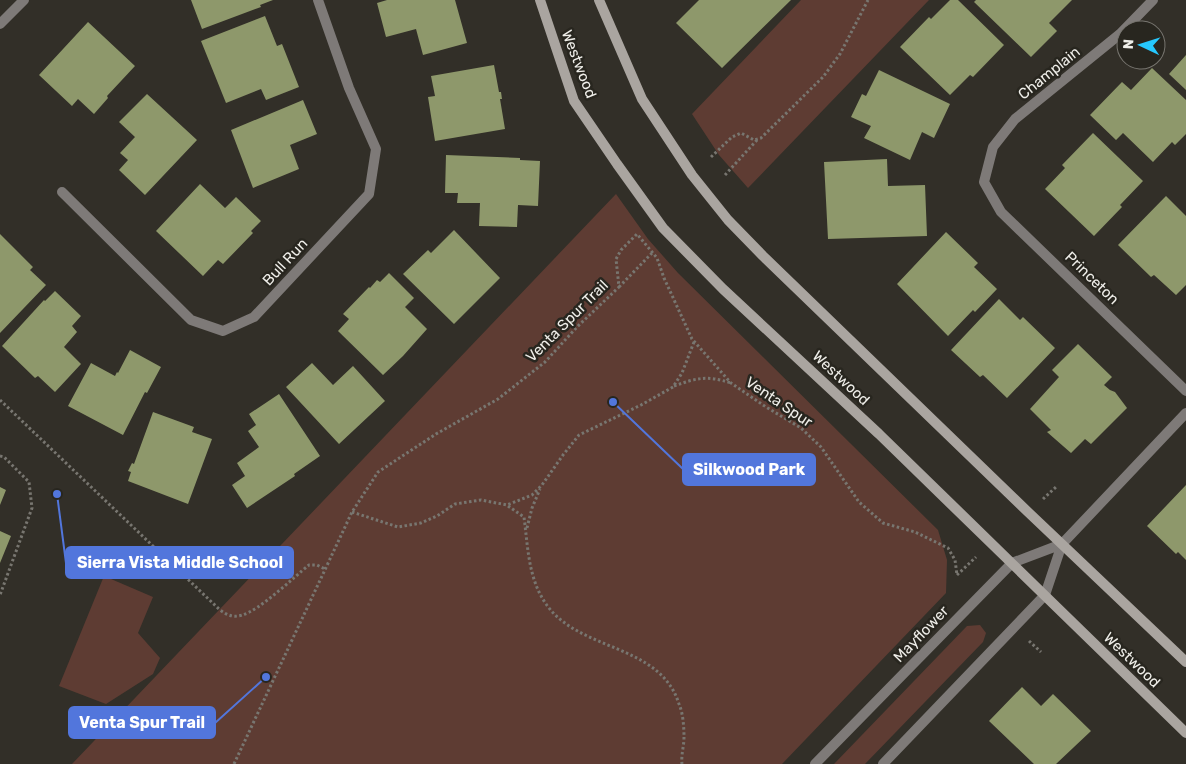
<svg xmlns="http://www.w3.org/2000/svg" width="1186" height="764" font-family="Rubik,sans-serif">
<style>
.green{fill:#5e3c33}
.building{fill:#8e986b}
.lines{fill:none;stroke-linecap:round;stroke-linejoin:round}
.path{stroke:#787670;stroke-width:3;stroke-dasharray:2.5 2.5;stroke-linecap:butt}
.street{stroke:#7e7a78;stroke-width:10}
.secondary{stroke:#aaa5a0;stroke-width:10}
.labels{text-anchor:middle;dominant-baseline:central;stroke-width:5;stroke-linejoin:round;paint-order:stroke}
.street-label{font-size:15px;fill:#efeee9;stroke:#28261f}
.leader{fill:none;stroke:#5276dc;stroke-width:2}
.callout-dot{fill:#5276dc;stroke:#28261f;stroke-width:2}
.callout{fill:#5276dc;stroke:#5276dc;stroke-width:2}
.callout-label{font-size:16px;text-anchor:middle;font-weight:bold;fill:#fff}
</style>
<rect width="100%" height="100%" fill="#322f28"/>
<path class="green" d="M801,0h128l-181,188 -29,-33 -27,-41z
M616,194l32,45 30,34 260,257 9,30 -1,33 -164,171h-710z
M104,576l49,21 -15,36 22,25 -7,16 -47,30 -47,-18z
M980,625l6,8 -3,9 -118,122h-31l133,-138z"/>
<path class="building" d="M191,0h82l-13,5 1,2 -59,22z
M387,0h68l12,43 -44,12 -7,-26 -30,8 -9,-34z
M699,0h92l-69,68 -46,-45z
M950,0h8l46,45 -31,32 -3,-2 -20,20 -50,-48 29,-30 2,2z
M976,0h96l-23,23 8,8 -26,26 -57,-55z
M265,16l12,30 5,-2 17,43 -33,13 -5,-11 -35,14 -25,-62z
M88,22l47,44 -28,30 1,2 -14,16 -16,-15 -6,7 -33,-31z
M1186,55v35l-17,-16z
M494,65l5,27h2l1,7h-2l5,30 -70,12 -7,-44 7,-1 -4,-20z
M1152,68l34,32v34l-11,11 -3,-3 -19,20 -30,-29 -7,7 -26,-25 32,-33 9,8z
M879,70l71,34 -16,34 -12,-6 -12,28 -46,-22 7,-12 -20,-9 11,-23 4,2z
M147,94l50,46 -52,55 -26,-25 9,-10 -8,-7 15,-16 -16,-15z
M303,100l14,34 -27,11 9,24 -46,19 -22,-58z
M1093,133l50,48 -23,24 2,2 -28,29 -49,-47 20,-21 -3,-3z
M446,155l74,3v2l20,1 -2,45 -20,-1 -1,22 -38,-1 1,-23h-23l1,-10h-13z
M887,159l1,27 37,-1 2,51 -99,3 -4,-77z
M200,184l25,24 11,-11 25,24 -10,10 2,2 -30,31 -5,-4 -15,16 -47,-45z
M1166,196l20,20v69l-10,10 -22,-20 -3,2 -33,-32z
M454,230l46,48 -46,46 -51,-50 25,-24 3,3z
M946,232l32,31 -4,4 23,22 -22,23 -2,-2 -25,26 -51,-52z
M0,234l33,33 -3,3 16,15 -46,48z
M389,273l25,25 -9,9 22,22 -24,27 -20,19 -45,-44 11,-12 -6,-5 26,-27 1,1 7,-8 3,2z
M55,291l26,25 -9,10 5,6 -13,15 17,17 -26,28 -17,-16 -3,2 -33,-32 42,-46 1,1z
M999,299l21,21 3,-3 32,31 -48,50 -24,-23 -3,2 -29,-27z
M1078,344l34,33 -8,8 6,5 5,2 12,16 -36,36 -6,-5 -14,14 -24,-21 4,-2 -21,-21 29,-32 -7,-7z
M130,350l31,17 -14,26 -2,-1 -22,43 -55,-29 23,-43 24,13 2,-4 1,1z
M312,363l21,22 20,-19 32,35 -46,43 -53,-57z
M279,394l41,62 -26,18 1,2 -48,32 -15,-23 13,-9 -8,-13 22,-16 -11,-16 8,-6 -7,-11z
M153,412l41,15 -2,5 20,7 -24,65 -60,-23 3,-9 -3,-1 4,-8 2,1z
M1186,485v75l-8,-8 -2,2 -29,-28z
M0,487l6,3 -6,15z
M0,531l11,5 -11,27z
M1022,687l19,19 12,-12 38,37 -35,33h-22l-45,-43z"/>
<g class="lines">
<path class="path" d="M711,157l21,-20 9,-4 13,7 7,-2 62,-61 17,-23 28,-54
M725,175l32,-35
M619,287l33,-34
M674,386c23,-8 32,-11 57,-3
M0,400l220,210c7,5 13,8 22,5 17,-4 52,-38 67,-50h8l8,4
M0,456l4,1 25,25 3,26 -32,87
M1043,499l13,-12
M508,506l16,11c4,30 4,61 22,87 33,48 114,39 133,100 4,9 5,23 5,33 0,9 -3,18 -2,27
M352,512l46,15 23,-4 16,-7 18,-12 26,-4 26,5 25,-10 10,-10 21,-30 16,-20 62,-30 32,-18 9,-14 12,-31
M527,528l5,-20 8,-19
M957,575l19,-18
M1029,641l12,11
M234,764l118,-252 26,-40 58,-38 62,-35 47,-37 32,-35 42,-40 -3,-28 5,-9 16,-16 20,24 7,20 28,61 39,44 35,24 35,21 20,19 38,55 24,21 32,9 33,16 7,12 2,15"/>
<path class="street" d="M1153,0l-33,34 -105,85 -22,28 -9,35 17,30 185,179
M0,24l24,-24
M62,192l129,128 32,11 31,-14 115,-123 7,-45 -27,-61 -31,-88
M815,764l197,-201 50,-19 124,-131
M883,764l162,-169 17,-51"/>
<path class="secondary" d="M540,0l34,101 43,63 46,64 60,61 156,145 307,299
M599,0l43,99 50,76 36,45 35,36 265,256 158,150"/>
</g>
<g class="labels">
<g class="street-label">
<text transform="translate(579 64) rotate(69)">Westwood</text>
<text transform="translate(1049 73) rotate(-39)">Champlain</text>
<text transform="translate(285 262) rotate(-47)">Bull Run</text>
<text transform="translate(1092 278) rotate(44)">Princeton</text>
<text transform="translate(567 321) rotate(-45)">Venta Spur Trail</text>
<text transform="translate(841 378) rotate(43)">Westwood</text>
<text transform="translate(779 402) rotate(34)">Venta Spur</text>
<text transform="translate(921 634) rotate(-46)">Mayflower</text>
<text transform="translate(1132 660) rotate(44)">Westwood</text>
</g>
</g>
<path class="leader" d="M613 402L683 469M57 494L66 563M266 677L215 723"/>
<g class="callout-dot">
<circle cx="613" cy="402" r="5"/>
<circle cx="57" cy="494" r="5"/>
<circle cx="266" cy="677" r="5"/>
</g>
<g class="callout">
<rect x="683" y="454" width="132" height="31" rx="5"/>
<rect x="66" y="547" width="227" height="31" rx="5"/>
<rect x="69" y="707" width="146" height="31" rx="5"/>
</g>
<g class="callout-label">
<text x="749" y="475">Silkwood Park</text>
<text x="180" y="568">Sierra Vista Middle School</text>
<text x="142" y="728">Venta Spur Trail</text>
</g>
<g transform="translate(1141 45) rotate(274)"><circle r="24" fill="#28261f" stroke="#787670"/>
<path d="M0-4L9 19L0 12L-9 19Z" fill="#26c8fe"/>
<text y="-8" font-size="14" font-weight="bold" text-anchor="middle" fill="#efeee9">N</text>
</g>
</svg>
